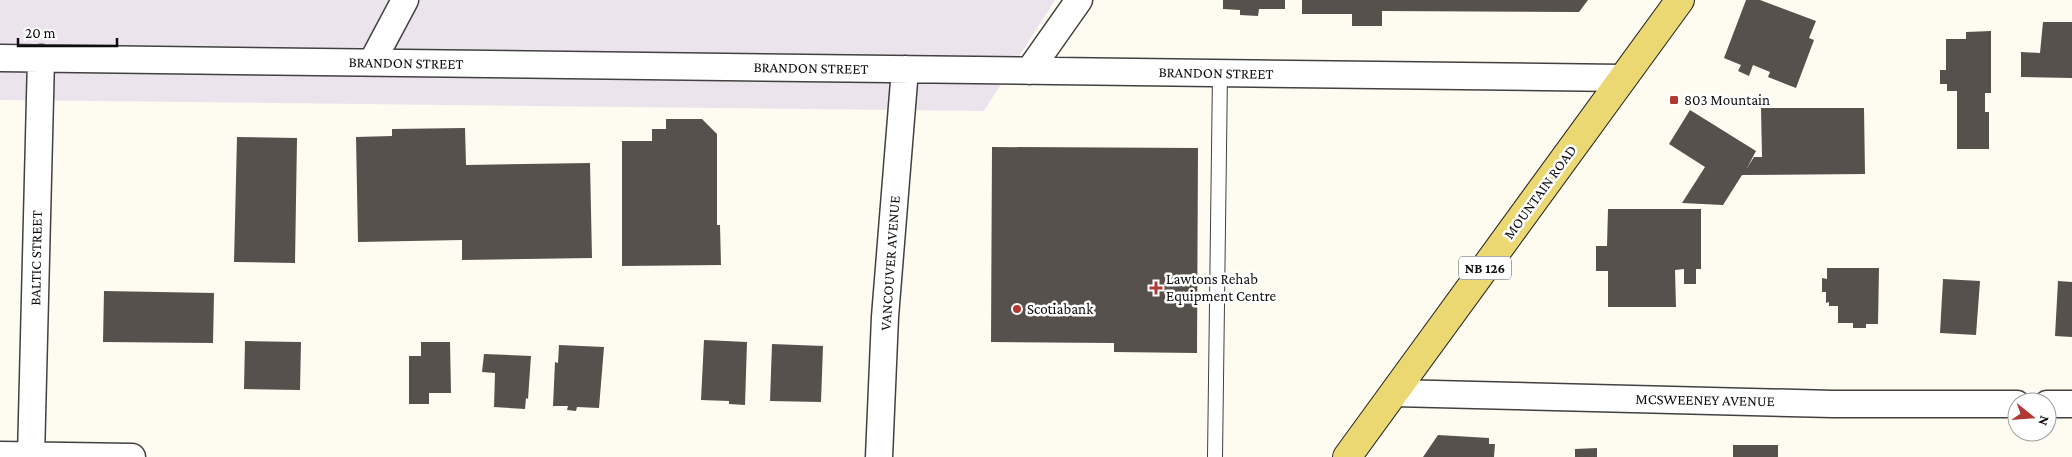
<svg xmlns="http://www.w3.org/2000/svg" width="2072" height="457" font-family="'Crimson Pro',serif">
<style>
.industrial{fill:#ece4ec}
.building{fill:#56514c}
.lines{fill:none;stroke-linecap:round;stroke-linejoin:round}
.service-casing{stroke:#414141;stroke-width:16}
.minor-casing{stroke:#414141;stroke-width:29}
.primary-casing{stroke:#1f1f1f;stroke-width:30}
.service{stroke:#fff;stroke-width:14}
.minor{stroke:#fff;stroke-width:26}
.primary{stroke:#ebd873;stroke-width:28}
.poi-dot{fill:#b13833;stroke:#fff;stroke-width:2}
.labels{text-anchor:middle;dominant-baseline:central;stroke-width:5;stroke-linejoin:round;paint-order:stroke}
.shield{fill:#fff;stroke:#565656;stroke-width:1}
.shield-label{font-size:14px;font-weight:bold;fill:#0e0e0e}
.street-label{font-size:15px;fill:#0e0e0e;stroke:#fff}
.poi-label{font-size:15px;fill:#0e0e0e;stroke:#fff;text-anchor:start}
</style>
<rect width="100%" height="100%" fill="#fefcf1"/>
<path class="industrial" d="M0,0h1055l-71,111 -984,-11z"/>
<path class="building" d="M1223,0h62v9h-26l-1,7 -18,-1v-5l-17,-1z
M1302,0h286l-9,12 -197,-1v15h-30v-12h-50z
M1746,0h14l56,21 -7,17 5,2 -18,48 -28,-11 2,-5 -17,-7 -4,11 -11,-5 3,-6 -17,-7z
M2043,22h29v56l-51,-1v-25l19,1z
M1991,31v62h-6v19h4v37h-32v-58h-10v-7h-7v-14h6v-31h20v-7z
M1761,108h103l1,66 -123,1 -19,30 -41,-2 23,-36 -36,-23 21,-34 66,41 -9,17 7,-11h8z
M666,119h36l15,15v91h3l1,40 -99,1v-125h30v-12h14z
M465,128l1,37 124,-2 2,95 -130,2v-20l-104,2 -2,-105 36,-1v-7z
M237,137l60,1 -2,125 -61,-1z
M992,147l206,1 -1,205 -83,-1v-9l-123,-1z
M1608,209h93v60h-5v15h-12v-15l-9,1 1,37h-68v-36h-12v-25h11z
M1827,268h52l-1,56h-12v4h-13v-5h-15v-17h-9v-4l-3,1v-11h-4v-14l5,1z
M1943,279l37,2 -4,54 -36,-2z
M2058,281l14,1v55l-17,-1z
M104,291l110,2 -1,50 -110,-1z
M704,340l43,2 -2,63 -16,-1v-3l-28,-1z
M245,341l56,1 -1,48 -56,-1z
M421,342h29l1,51h-22v11h-20v-48h12z
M772,344l51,2 -2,56 -51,-1z
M559,345l45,2 -5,61 -22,-1 -1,4 -9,-1 1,-4h-15l2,-44 3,1z
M484,354l47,2 -3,43 -2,-1 -1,11 -31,-2 1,-34 -13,-1z
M1438,435l51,3v6h6l-1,13h-71z
M1733,445h45v12h-45z
M1597,448v9h-22v-8z"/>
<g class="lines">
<defs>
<path id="service" d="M1215,457l5,-384"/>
<path id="minor" d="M0,58l1622,20
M372,62l33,-62
M1029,71l50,-71
M1394,393l439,11h184
M2047,404h25
M0,455l132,2
M31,457l10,-399
M879,457l6,-140 20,-248"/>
<path id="primary" d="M1347,457l333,-457"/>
</defs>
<use href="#service" class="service-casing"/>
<use href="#minor" class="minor-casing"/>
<use href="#primary" class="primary-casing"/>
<use href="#service" class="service"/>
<use href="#minor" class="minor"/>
<use href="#primary" class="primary"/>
</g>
<g class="poi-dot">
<rect x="1669" y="95" width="10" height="10" rx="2.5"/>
<path d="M1153.5 280.5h5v5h5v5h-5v5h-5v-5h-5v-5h5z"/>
<circle cx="1017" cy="309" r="5"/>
</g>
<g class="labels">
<rect class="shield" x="1459" y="256.5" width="52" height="23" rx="4"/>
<g class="shield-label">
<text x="1485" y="268">NB 126</text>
</g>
<g class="street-label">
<text transform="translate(406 63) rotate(1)">BRANDON STREET</text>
<text transform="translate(811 68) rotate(1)">BRANDON STREET</text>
<text transform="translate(1216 73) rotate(1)">BRANDON STREET</text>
<text transform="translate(1540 192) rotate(-54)">MOUNTAIN ROAD</text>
<text transform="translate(36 258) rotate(-89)">BALTIC STREET</text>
<text transform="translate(890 263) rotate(-86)">VANCOUVER AVENUE</text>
<text transform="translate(1705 400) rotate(1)">MCSWEENEY AVENUE</text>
</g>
<g class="poi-label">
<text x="1684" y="100">803 Mountain</text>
<text x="1166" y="279">Lawtons Rehab<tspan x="1166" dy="17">Equipment Centre</tspan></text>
<text x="1027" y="309">Scotiabank</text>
</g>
</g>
<g transform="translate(2032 417) rotate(107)"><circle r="24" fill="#ffffff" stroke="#9f9f9f"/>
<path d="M0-4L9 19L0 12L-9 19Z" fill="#b13833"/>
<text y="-8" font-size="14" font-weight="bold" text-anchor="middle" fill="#0e0e0e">N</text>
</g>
<path d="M18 38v8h99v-8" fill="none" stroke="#0e0e0e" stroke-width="2.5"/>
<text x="25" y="38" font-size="15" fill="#0e0e0e" stroke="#ffffff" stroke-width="4" paint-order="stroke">20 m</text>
</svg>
